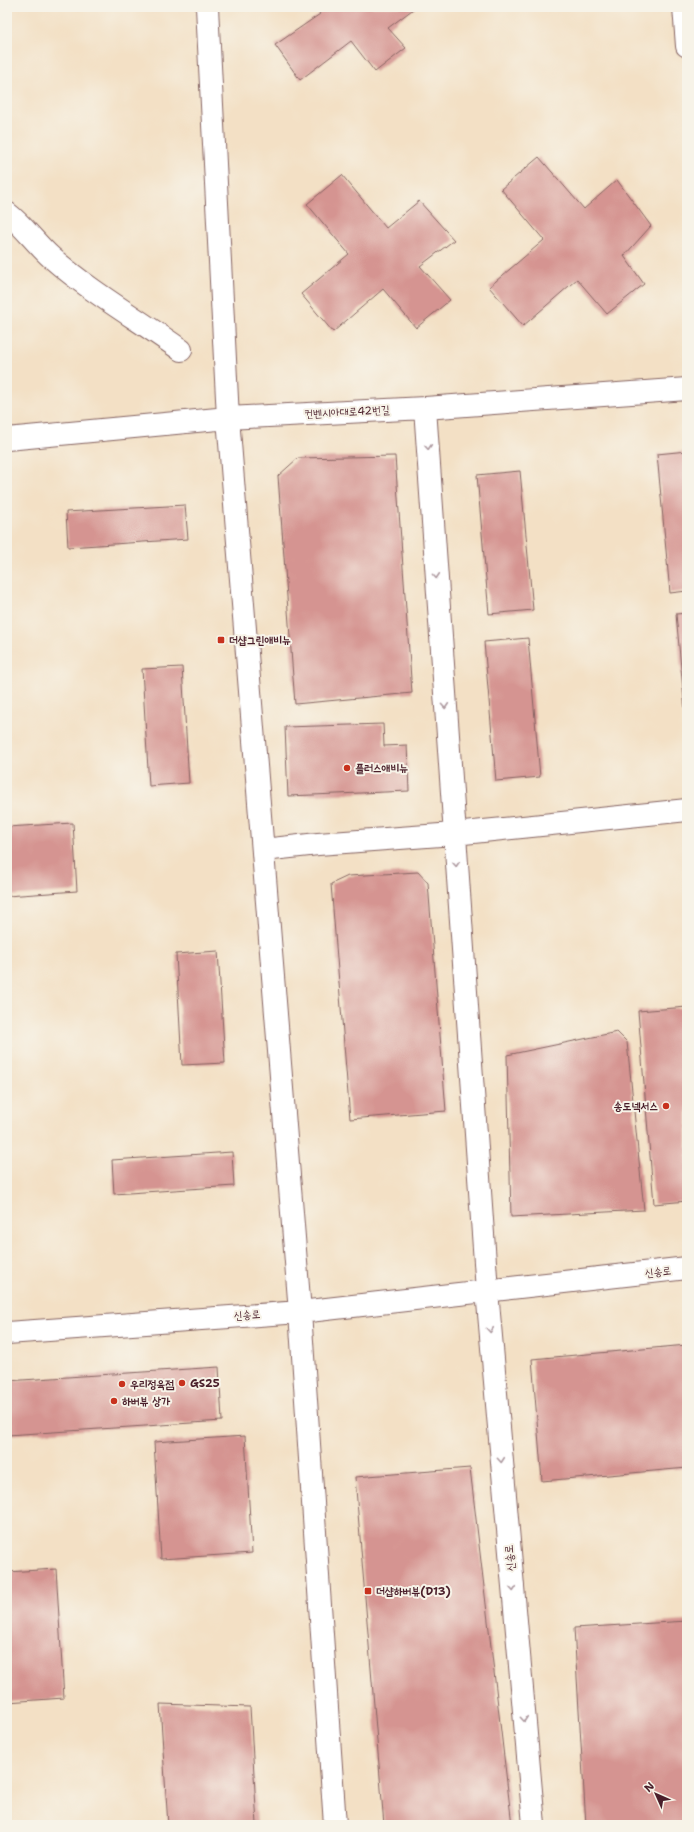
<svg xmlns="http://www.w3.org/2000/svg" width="694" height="1832" font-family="'Shantell Sans','Poor Story',sans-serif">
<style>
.building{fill:#d59491}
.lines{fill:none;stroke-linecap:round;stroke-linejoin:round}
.minor-casing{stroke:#856361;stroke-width:24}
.minor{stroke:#fff;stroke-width:22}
.oneway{stroke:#ae9aa0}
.poi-dot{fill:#c8321e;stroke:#f7f3e8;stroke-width:1.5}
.labels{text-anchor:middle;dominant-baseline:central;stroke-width:4;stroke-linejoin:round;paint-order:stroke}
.street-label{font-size:11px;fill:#4a1f2b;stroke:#f7f3e8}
.poi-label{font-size:11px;font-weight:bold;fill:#4a1f2b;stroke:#f7f3e8;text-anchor:start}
</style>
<rect width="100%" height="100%" fill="#f7f3e8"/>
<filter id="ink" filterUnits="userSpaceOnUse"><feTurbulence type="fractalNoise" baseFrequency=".025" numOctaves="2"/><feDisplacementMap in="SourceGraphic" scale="8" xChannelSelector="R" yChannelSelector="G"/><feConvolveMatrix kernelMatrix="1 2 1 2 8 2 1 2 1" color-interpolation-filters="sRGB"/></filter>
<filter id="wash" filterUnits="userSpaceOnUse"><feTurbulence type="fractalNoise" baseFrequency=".012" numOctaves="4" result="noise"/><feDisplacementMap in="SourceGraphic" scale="16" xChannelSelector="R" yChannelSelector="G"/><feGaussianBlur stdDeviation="0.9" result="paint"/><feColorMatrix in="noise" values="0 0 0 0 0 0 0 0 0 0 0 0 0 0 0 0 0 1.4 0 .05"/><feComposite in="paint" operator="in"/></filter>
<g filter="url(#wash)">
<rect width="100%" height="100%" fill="#f3e0c5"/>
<g id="blocks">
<path class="building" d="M315,7h101l-28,21 18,20 -31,24 -24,-31 -51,39 -25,-35 45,-31z
M539,157l45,52 33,-29 34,46 -27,30 20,28 -37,30 -30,-35 -54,47 -34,-39 55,-47 -43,-51z
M342,175l44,53 33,-27 35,39 -34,26 30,34 -34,28 -33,-39 -50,43 -32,-38 48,-40 -42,-50z
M687,451v140l-17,2 -13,-139z
M395,456l17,237 -117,11 -17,-228 20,-18z
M520,471l13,139 -44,4 -12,-139z
M185,505l3,34 -120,8 -2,-35z
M687,613v109h-1l-10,-108z
M528,638l12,139 -44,4 -12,-139z
M182,667l7,116 -40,3 -7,-117z
M383,724l1,22 23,-1 2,46 -121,5 -3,-69z
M73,823l4,68 -70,5v-69z
M418,872l10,11 18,228 -96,8 -19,-235 17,-8z
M218,951l7,112 -43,2 -6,-111z
M687,1007v194l-33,3 -16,-193z
M617,1032l10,10 17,168 -133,7 -4,-162z
M232,1152l2,34 -120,8 -2,-34z
M687,1345v123l-145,13 -10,-122z
M219,1367l3,54 -215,14v-54z
M245,1436l7,117 -91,6 -7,-117z
M470,1468l42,357h-128l-29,-348z
M56,1569l8,129 -57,4v-130z
M687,1621v204h-101l-12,-197z
M160,1704l90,3 7,118h-89z"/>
</g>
</g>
<g filter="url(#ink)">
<use href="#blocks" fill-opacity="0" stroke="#856361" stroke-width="1"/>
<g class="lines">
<defs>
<path id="minor" d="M207,7l21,411 72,894 35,513
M684,7l3,39
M7,213c17,13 29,31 45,45 40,35 86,61 129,92
M425,408l62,883 47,534
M7,439l221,-21 197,-10 262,-19
M263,850l55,-6 136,-10 233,-24
M7,1333l293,-21 387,-44"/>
</defs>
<use href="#minor" class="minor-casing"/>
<use href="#minor" class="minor"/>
</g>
<defs><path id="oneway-chevron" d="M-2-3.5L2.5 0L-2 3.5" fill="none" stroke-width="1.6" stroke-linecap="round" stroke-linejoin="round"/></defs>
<g class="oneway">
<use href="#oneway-chevron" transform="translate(428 447) rotate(86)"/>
<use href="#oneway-chevron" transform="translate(436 576) rotate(86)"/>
<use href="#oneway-chevron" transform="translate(445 706) rotate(86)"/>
<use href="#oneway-chevron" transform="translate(456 864) rotate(86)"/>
<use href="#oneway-chevron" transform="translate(490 1330) rotate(85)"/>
<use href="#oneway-chevron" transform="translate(501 1460) rotate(85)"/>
<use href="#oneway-chevron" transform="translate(513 1589) rotate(85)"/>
<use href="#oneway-chevron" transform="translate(524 1719) rotate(85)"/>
</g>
</g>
<g class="poi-dot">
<rect x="217" y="636" width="8" height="8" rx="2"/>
<circle cx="347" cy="768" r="4"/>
<circle cx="666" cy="1106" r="4"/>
<circle cx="182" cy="1383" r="4"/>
<circle cx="122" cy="1384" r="4"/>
<circle cx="114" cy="1401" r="4"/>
<rect x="364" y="1587" width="8" height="8" rx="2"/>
</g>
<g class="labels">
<g class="street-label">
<text transform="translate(347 412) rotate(-3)">컨벤시아대로42번길</text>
<text transform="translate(658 1272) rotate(-7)">신송로</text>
<text transform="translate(247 1315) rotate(-4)">신송로</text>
<text transform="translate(510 1558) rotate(-95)">신송로</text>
</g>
<g class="poi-label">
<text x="229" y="640">더샵그린애비뉴</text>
<text x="355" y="768">플러스애비뉴</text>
<text x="658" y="1106" text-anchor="end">송도넥서스</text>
<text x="190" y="1383">GS25</text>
<text x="130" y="1384">우리정육점</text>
<text x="122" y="1401">하버뷰 상가</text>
<text x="376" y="1591">더샵하버뷰(D13)</text>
</g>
</g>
<rect width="694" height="1832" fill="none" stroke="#f7f3e8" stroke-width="24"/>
<g transform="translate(656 1794) rotate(315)" stroke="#f7f3e8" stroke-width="3" paint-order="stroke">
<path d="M0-3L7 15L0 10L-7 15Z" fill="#4a1f2b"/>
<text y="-6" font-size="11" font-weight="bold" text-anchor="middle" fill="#4a1f2b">N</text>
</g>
</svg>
